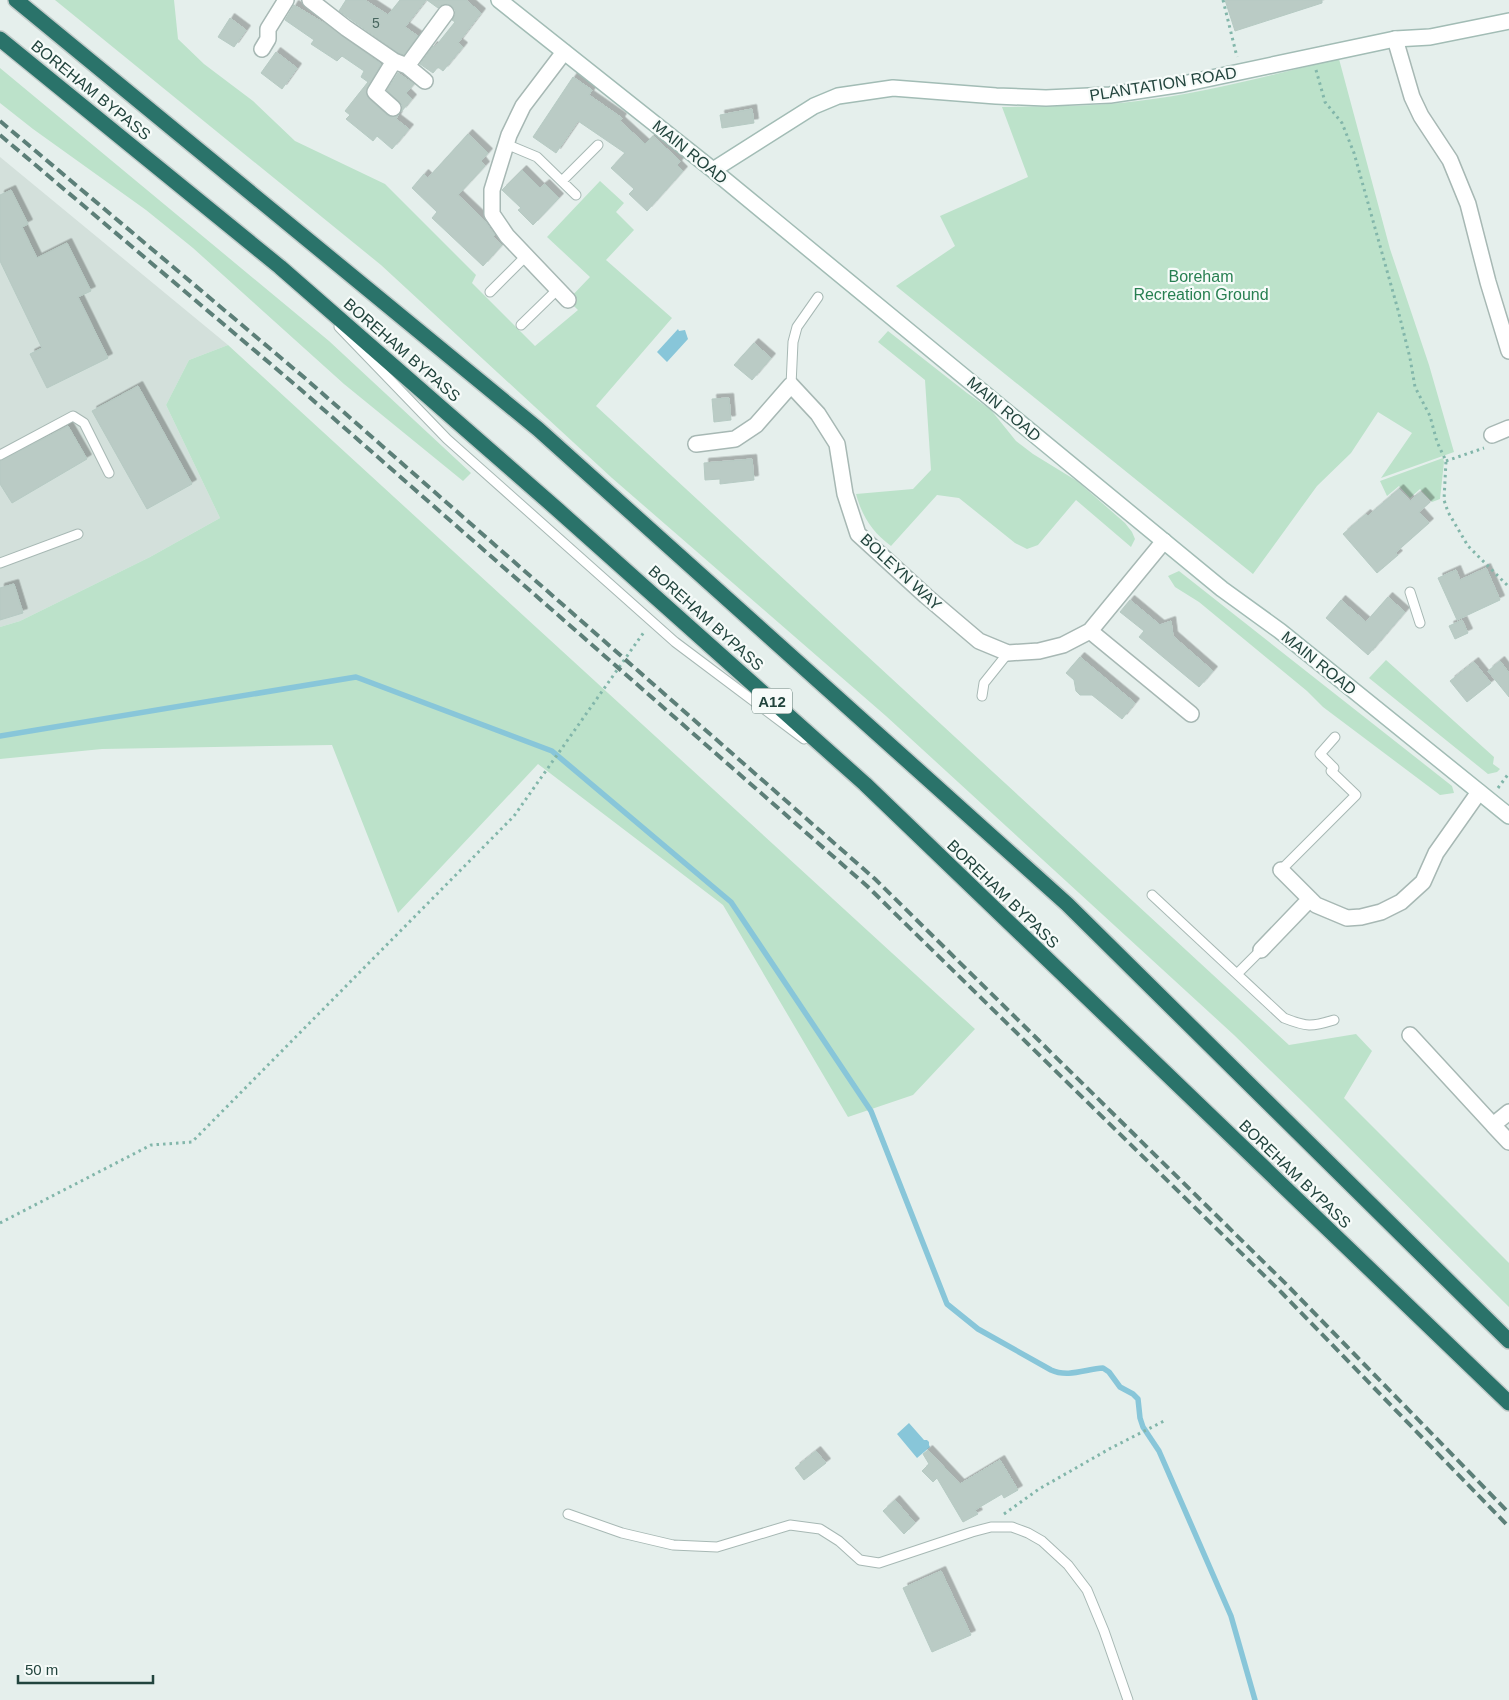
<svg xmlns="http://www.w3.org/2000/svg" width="1509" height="1700" font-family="Arial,sans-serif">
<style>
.built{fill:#d3e0db}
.green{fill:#bce2ca}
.water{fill:#88c6d9}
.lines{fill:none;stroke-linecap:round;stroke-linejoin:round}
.stream{stroke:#88c6d9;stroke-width:5.5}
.building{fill:#bacbc5;stroke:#b6cac3;filter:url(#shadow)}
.lane-casing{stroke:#a7b8b4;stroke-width:11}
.street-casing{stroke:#a7b8b4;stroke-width:18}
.secondary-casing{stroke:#a2bcb5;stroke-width:18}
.highway-casing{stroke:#c1cbc9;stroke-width:18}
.path{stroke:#82b6aa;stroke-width:3;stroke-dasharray:2.5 4;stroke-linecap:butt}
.lane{stroke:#fff;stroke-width:9}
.street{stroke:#fff;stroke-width:15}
.secondary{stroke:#fff;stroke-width:15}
.highway{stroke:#2a736a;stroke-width:15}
.rail{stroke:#5c7f78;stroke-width:4;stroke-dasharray:10 5;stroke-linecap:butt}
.labels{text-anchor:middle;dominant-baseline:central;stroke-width:4.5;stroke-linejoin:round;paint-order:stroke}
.number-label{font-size:14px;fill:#48665f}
.shield{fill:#f6fbf9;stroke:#627b75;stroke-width:1}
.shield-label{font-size:15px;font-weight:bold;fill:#22443d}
.street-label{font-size:16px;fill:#22443d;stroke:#f6fbf9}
.park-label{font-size:16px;fill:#277f51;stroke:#f6fbf9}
</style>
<defs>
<filter id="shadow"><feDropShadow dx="4.5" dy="-4.5" stdDeviation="0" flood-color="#0004"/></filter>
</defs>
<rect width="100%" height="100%" fill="#e5efec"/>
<path class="built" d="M0,157l228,188 -39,15 -23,45 54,113 -70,39 -130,64 -20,6z"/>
<path class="green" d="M55,0h119l4,39 26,25 49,37 42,40 90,43 91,91 -4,8 63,63 43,-36 -10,-10 22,-23 -43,-40 53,-56 24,22 -8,9 18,18 -28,30 66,58 -76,88 693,639 67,-11 16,17 -28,47 165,165v44l-204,-203 -71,-69 -348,-319 -274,-238 -231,-213z
M1339,59l51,190 39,116 25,87 -73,26 31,-45 -34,-21 -27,41 -34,33 -64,88 -357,-288 59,-40 -15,-30 88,-39 -26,-70c45,-1 91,0 136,-6 68,-8 135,-27 201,-42z
M0,68l329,273 142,132 -8,8 -119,-97 -151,-136 -47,-38 -113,-81 -33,-26z
M888,331l79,62 24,17 25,31 17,13 44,27 48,42 7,9 3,7 -4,8 -55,-47 -38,45 -11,4 -12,-6 -56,-45 -22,-3 -46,51c-19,-14 -29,-30 -35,-52l57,-5 18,-19 -6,-90 -47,-38z
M228,345l747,684 -62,66 -65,22 -125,-212 -185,-141 -140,149 -66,-168 -230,4 -102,10v-132l20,-6 130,-64 70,-39 -54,-113 23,-45z
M1443,458l1,4 -4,37 -8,3 -12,-13 -10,9 -11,-12 -12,10 -7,-15z
M1179,571l273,215 2,7 -14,2 -117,-88 -16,-16 -108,-89 -24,-15 -7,-11z
M1386,660l108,97 -1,7 7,5 -3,3 -9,2 -119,-96z"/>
<path class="water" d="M678,329l1,2 6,-1 3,9 -21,23 -10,-10z
M909,1423l15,17h3l2,2v3l1,2 -13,11 -20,-24z"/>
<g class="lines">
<path class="stream" d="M0,736l356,-59 196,74 179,151 140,209 76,193 31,25 73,41c17,8 35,-1 52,-2l6,4 11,15 13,7 5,5 2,19 3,9 16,24 72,165 24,84"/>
</g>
<path class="building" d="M346,0h19l23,15 12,-15h26l-21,27 13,9 -14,19 -6,-2 -59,-42z
M427,0h39l15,13 -23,30 5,4 -20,24 -5,-4 -5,6 -13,-9 13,-18 2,1 20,-25 -3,-2 3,-5v-5l-3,-4 -5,-2 -5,1 -4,3z
M1225,0h97v3l-87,28z
M294,5l35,21 52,38 -15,28 3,7 18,16 5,2 6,-2 -2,4 13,10 -17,20 -15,-13 -4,5 -27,-22 4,-4 -5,-4 23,-29 -7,-5 3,-6 -22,-15 -5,5 -26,-17 3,-4 -29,-20z
M230,18l16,12 -12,17 -16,-10z
M276,52l21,16 -15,21 -21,-16z
M398,73l16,11 -8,9 6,6 -11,13 1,-7 -15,-15z
M573,77l19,13 -3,5 33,23 -2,3 25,23 8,-8 27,25 -3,4 6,6 -36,40 -18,-17 5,-5 -23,-21 14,-15 -47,-32 -22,32 -23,-16z
M752,109l2,14 -32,5 -2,-13z
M468,134l20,19 -7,8 4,5 -27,29 26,25 11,15 -2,2 9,8 -19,21 -51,-48 5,-6 -25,-24 12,-14 4,4z
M522,170l18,18 5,-4 14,14 -26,27 -15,-15 3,-2 -19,-18z
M11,190l17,34 -6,3 15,31 30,-15 24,48 -13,6 30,61 -61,30 -17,-34 12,-6 -42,-87v-66z
M754,343l17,15 -19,22 -18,-15z
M138,386l54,98 -45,25 -55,-98z
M729,398l2,22 -17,2 -2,-23z
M68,426l19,33 -75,44 -12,-19v-23z
M752,459l2,21 -34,4v-5l-15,1 -1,-17z
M1399,489l11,12 11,-9 9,10 -11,10 10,11 -34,30 3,2 -21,18 -34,-39 23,-20 2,2z
M1486,568l14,32 -43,20 -19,-42 18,-8 4,10z
M14,584l9,29 -23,7v-32z
M1388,597l17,15 -37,43 -42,-37 15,-18 25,22z
M1130,600l30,25 11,-4 2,15 40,35 -14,16 -60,-50 5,-6 -24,-19z
M1462,620l6,13 -13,6 -6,-13z
M1080,657l55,46 -13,16 -30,-24h-12l-4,-4 -2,-11 -8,-7z
M1500,661l9,12v24l-21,-26z
M1474,662l17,21 -24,19 -17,-21z
M928,1450l32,34 40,-24 18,30 -14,8 -2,-4 -27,16 3,4 -15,8 -26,-44 -4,4 -11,-11 7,-7 -6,-10z
M816,1451l10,12 -22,17 -9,-12z
M895,1500l20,23 -11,11 -21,-23z
M941,1571l30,64 -39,17 -29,-64z"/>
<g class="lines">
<defs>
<path id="lane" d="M506,144l31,13 39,38
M562,181l36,-36
M490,292l36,-36
M521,325l37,-36
M339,327l108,112 228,203 129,97
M791,385l2,-43 4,-15 21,-30
M0,455l73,-39 11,7 25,50
M0,563l78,-29
M1410,592l10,31
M982,696l2,-13 24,-30
M1281,870l75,-75 -25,-24 3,-3 -14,-14 15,-17
M1152,895l132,123c23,9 27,9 50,2
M1237,974l24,-24
M568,1514l54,19 51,12 44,2 73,-22 30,4 19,12 21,19 19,3 93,-31 19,-5h21l16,6 14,8 26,24 19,25 17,41 24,69"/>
<path id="street" d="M310,0l36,28 48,33 13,5 18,15
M1395,39l17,58 9,19 29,44 18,44 20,78 21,69
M262,49l6,-10v-10l18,-29
M564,52l-41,54 -14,29 -17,55v24l15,22 61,64
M407,66l39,-53
M393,108l-18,-16 19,-31
M1492,435l17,-7
M696,444l39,-5 21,-14 35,-40 27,29 19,30 8,50 13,40 68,62 53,45 29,12 31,-2 24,-6 27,-14 74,-90
M1090,631l101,83
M1281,870l35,35 31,13 14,-1 20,-5 20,-10 22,-20 13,-29 43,-61
M1261,950l49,-51
M1410,1035l83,90
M1509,1112l-16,13 16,17"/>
<path id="secondary" d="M499,0l214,170 509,419 58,42 229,185
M713,170l101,-64 24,-10 55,-8 103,8 50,2 64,-3 73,-11 212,-45 35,-2 79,-16"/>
<path id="highway" d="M16,0l522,429 529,475 442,437
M0,39l280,228 278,243 307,274 644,619"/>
</defs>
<use href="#lane" class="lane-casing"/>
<use href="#street" class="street-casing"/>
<use href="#secondary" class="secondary-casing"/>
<use href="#highway" class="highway-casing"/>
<path class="path" d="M1223,0l14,57
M1316,70l9,32 17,21 12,30 44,157 12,48 5,29 15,29 7,26 9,19 -2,39 4,12 20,34 41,41
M1446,461l38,-13
M1498,788l11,-15
M0,1223l151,-78 41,-3 322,-326 130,-184
M1004,1514l35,-25 72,-41 55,-28"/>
<use href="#lane" class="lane"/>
<use href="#street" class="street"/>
<use href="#secondary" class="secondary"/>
<use href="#highway" class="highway"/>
<path class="rail" d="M0,121l306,258 569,500 412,406 222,228
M0,135l299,253 568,498 415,407 227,234"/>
</g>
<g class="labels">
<g class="number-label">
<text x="376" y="23">5</text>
</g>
<rect class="shield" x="752" y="688.5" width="40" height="25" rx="4"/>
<g class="shield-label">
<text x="772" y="701">A12</text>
</g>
<g class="street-label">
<text transform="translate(1163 84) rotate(-9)">PLANTATION ROAD</text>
<text transform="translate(91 90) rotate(39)">BOREHAM BYPASS</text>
<text transform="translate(690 152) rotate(39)">MAIN ROAD</text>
<text transform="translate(402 350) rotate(41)">BOREHAM BYPASS</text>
<text transform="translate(1004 409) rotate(40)">MAIN ROAD</text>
<text transform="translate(901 572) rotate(43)">BOLEYN WAY</text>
<text transform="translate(706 618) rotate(42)">BOREHAM BYPASS</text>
<text transform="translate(1319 663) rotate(39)">MAIN ROAD</text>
<text transform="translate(1003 894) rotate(44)">BOREHAM BYPASS</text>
<text transform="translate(1295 1174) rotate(44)">BOREHAM BYPASS</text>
</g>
<g class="park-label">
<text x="1201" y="276">Boreham<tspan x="1201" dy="18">Recreation Ground</tspan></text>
</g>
</g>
<path d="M18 1675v8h135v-8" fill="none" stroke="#22443d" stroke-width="2.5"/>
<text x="25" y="1675" font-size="15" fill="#22443d" stroke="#f6fbf9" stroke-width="4" paint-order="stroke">50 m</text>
</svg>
